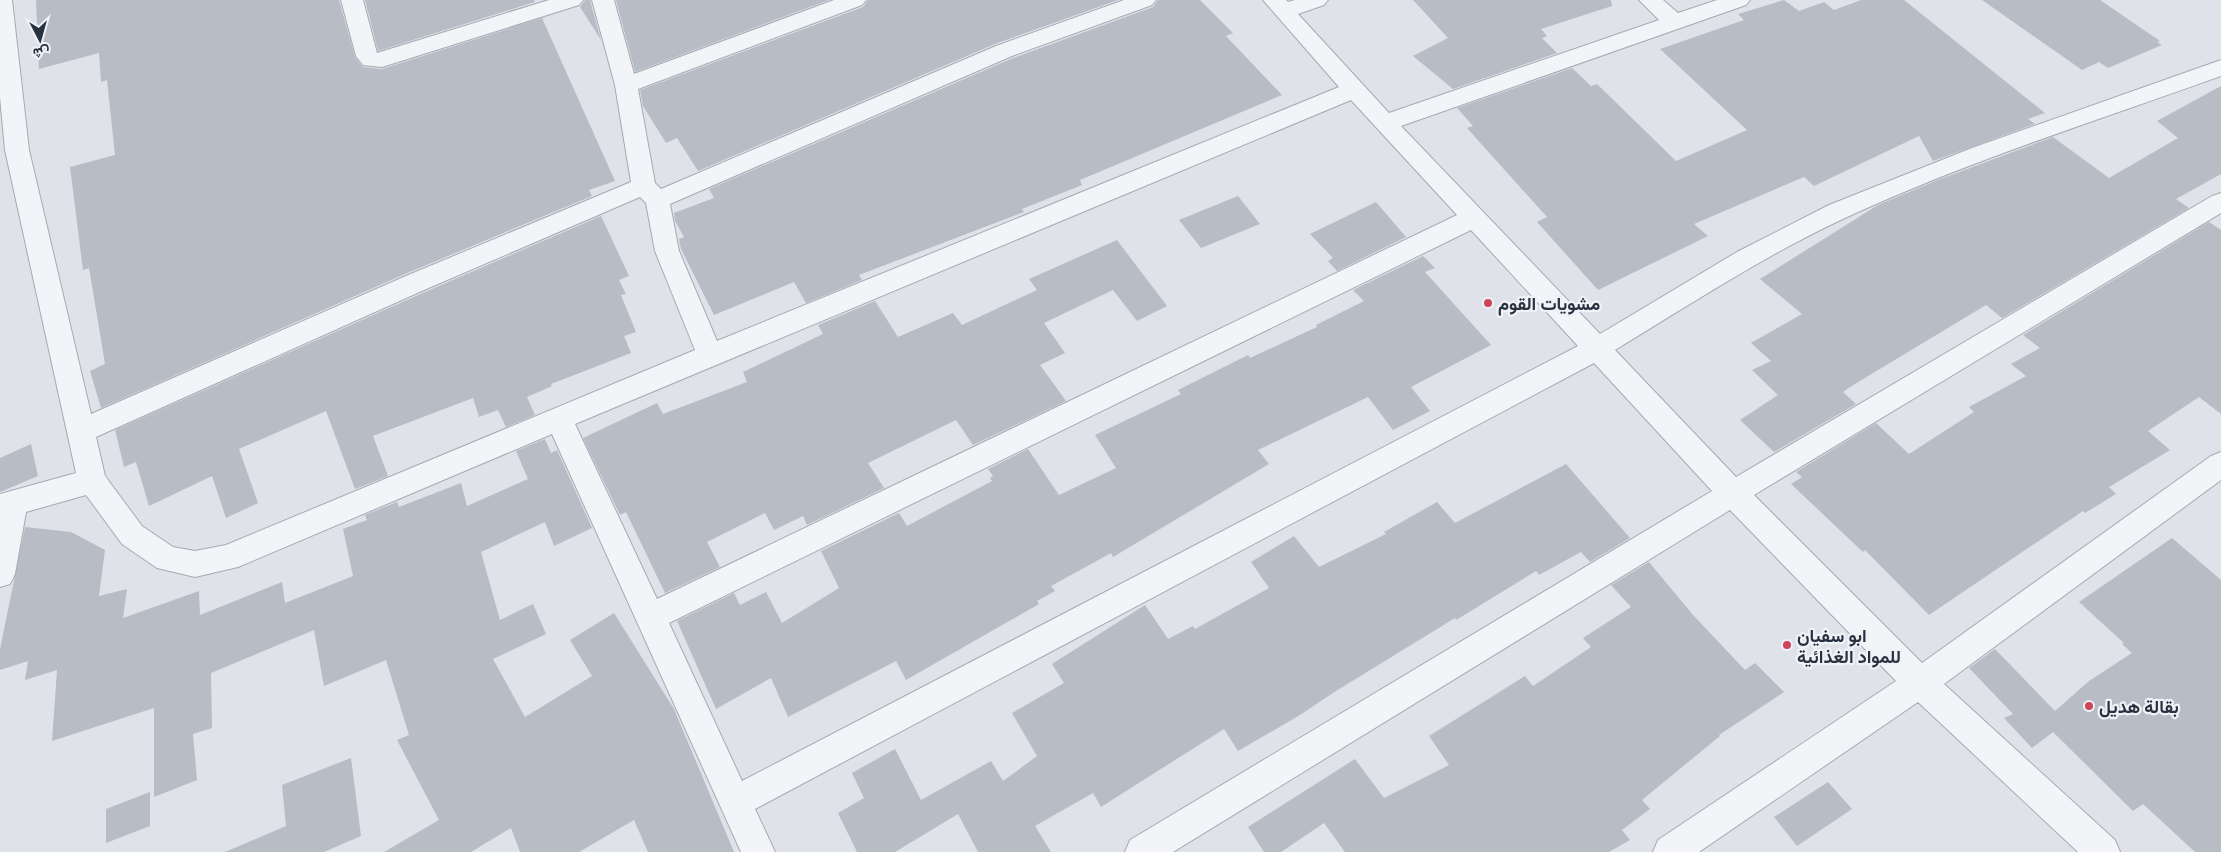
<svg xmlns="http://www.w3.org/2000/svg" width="2221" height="852" font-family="'Roboto Condensed',Vazirmatn,sans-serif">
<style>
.building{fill:#b7bcc5}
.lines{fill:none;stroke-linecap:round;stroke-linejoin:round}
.minor-casing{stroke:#a4aab3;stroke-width:2}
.minor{fill:#f2f4f7;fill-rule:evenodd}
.poi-dot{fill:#cd455b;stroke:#eff2f6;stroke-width:2}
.labels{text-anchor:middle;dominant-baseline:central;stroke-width:4.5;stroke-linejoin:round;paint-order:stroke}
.poi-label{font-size:18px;font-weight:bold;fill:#283140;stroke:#eff2f6;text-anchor:start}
</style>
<rect width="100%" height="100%" fill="#dfe3e9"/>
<path class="building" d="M36,0h303l16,57 8,10 19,2 160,-51 73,163 -26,9 3,6 -187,78 -304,134 -11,-37 15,-7 -16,-96 -6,2 -13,-103 45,-12 -8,-75 -6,2 -2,-29 -60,16z
M365,0h169l1,2 -157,49z
M585,0h5l11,40 -21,-33z
M616,0h213l-194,72z
M868,0h250l-123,44 -297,127 -21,-33 -11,5 -23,-37 -3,-16 223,-83z
M1158,0h42l33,33 -7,3 56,59 -202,85 2,5 -60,24 2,3 -165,63 3,5 -56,23 -12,-21 -80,33 -33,-66 -2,-10 5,-2 -9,-16 -1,-8 40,-15 -5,-9 304,-131 140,-51z
M1413,0h198l1,6 -71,23 6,7 -5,2 15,15 -104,36 -40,-33 35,-18z
M1784,0l15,11 25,-9 10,8 27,-10h43l141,113 -17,6 7,5 -102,37 -14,-25 -105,50 -10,-9 -110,47 14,12 -110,54 -61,-68 10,-5 -80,-89 6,-2 -16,-18 115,-40 19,18 6,-2 79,77 71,-31 -87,-81 84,-29 -6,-6z
M1982,0h118l60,41 -3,1 5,3 -54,23 -9,-6 -17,8z
M2221,86v88l-45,25 13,9 -187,110 -16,-13 -136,82 -7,5 13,12 -82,48 -34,-32 38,-25 -26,-25 19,-9 -20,-18 51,-29 -42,-35 118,-74 60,-25 115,-43 56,41 69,-40 -21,-17z
M1238,196l22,28 -59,24 -22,-28z
M1376,202l30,35 -69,34 -9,-10 5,-3 -23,-24z
M601,216l28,60 -10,4 7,14 -5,1 15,37 -12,4 7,17 -80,31 1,2 -25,11 8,18 -29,12 -8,-17 -19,7 -6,-19 -100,38 15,40 -33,13 -29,-78 -87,38 19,54 -32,15 -14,-42 -63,30 -13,-44 -12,5 -9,-37 310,-138z
M2209,222l12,8v184l-22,-17 -51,34 22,19 -61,37 7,7 -31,19 -2,-2 -154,104 -64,-65 -2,2 -72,-68 11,-7 -6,-5 80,-49 33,31 65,-42 -5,-5 57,-31 -15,-12 29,-16 -17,-13z
M1117,240l50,66 -30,15 -24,-31 -69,33 21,30 -25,12 26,36 -93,44 -17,-25 -88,43 16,25 -77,37 -4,-9 -29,14 -9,-17 -58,29 13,25 -55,26 -39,-81 -6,3 -37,-77 74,-35 6,11 84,-32 -4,-10 80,-38 -5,-9 57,-24 23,36 55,-24 9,12 75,-35 -8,-11z
M1423,256l12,12 -10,4 66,73 -80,42 19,24 -37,19 -25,-33 -110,53 11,14 -156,93 -2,-4 -60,33 4,5 -18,10 2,3 -133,76 -10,-19 -108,56 -17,-39 -55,31 -39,-88 57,-28 6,12 26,-13 16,31 57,-35 -18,-37 78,-38 8,13 85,-45 -2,-3 3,-2 -5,-7 40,-20 31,46 57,-27 -21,-33 86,-41 -3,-4 70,-35 2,3 67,-31 -1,-2 48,-24 -11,-11z
M545,439l6,14 6,-3 35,78 -38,18 -9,-24 -64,30 19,68 33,-16 13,30 -53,25 32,58 67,-41 -22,-36 44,-27 60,96 60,143h-86l-14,-32 -55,32h-59l-9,-24 -40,24h-87l55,-32 -42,-80 12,-5 -23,-75 -62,26 -10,-56 -103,43 1,55 -19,6 4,46 -43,17v-89l-102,33 5,-71 -32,10 3,-19 -28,9v-21l25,-122 46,5 34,18 -6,46 28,-7 -4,29 76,-27 1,24 82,-33 3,21 68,-27 -10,-47 24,-9 -2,-5 32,-13 2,5 62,-24 6,23 61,-27 -12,-28z
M31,444l7,32 -38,16v-34z
M1566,464l64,74 -40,24 -9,-10 -42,23 -3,-4 -80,49 -1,-2 -119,73 -36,24 -62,36 -14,-22 -123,78 -8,-14 -58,33 16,26h-73l-20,-38 -63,38h-38l-19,-39 26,-15 -12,-25 43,-24 26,51 70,-39 12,20 34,-25 -25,-43 52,-30 -12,-19 93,-59 23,34 25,-13 2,3 74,-41 -18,-26 43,-26 25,31 67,-33 -2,-2 53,-30 18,21z
M2172,538l49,42v272h-26l-52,-48 -10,7 -80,-79 -21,16 -28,-30 9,-4 -44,-46 26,-19 60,62 34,-30 43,-28 -10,-9 2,-1 -45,-41z
M1649,562l44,53 52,55 10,-7 29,29 -65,43 1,1 -78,64 8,9 -28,21 8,10 -21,12h-264l-21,-29 -43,29h-17l-16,-25 107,-68 29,39 65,-33 -20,-29 96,-60 8,10 58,-39 -8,-9 48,-31 -20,-22z
M351,758l10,78 -37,16h-99l61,-26 -4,-41z
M1828,782l24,27 -55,37 -23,-29z
M150,792v34l-44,17v-34z"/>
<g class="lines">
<defs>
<path id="minor" d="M0,0h12l17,150 62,264 315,-138 225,-94 -16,-97 -23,-85h22l20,74 200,-74h32l-4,5 -224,84 17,94 6,6 335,-143 128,-46h32l-4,5 -140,51 -342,148 9,47 38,90 622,-254 -76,-87h23l2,2 7,-2h33l-4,5 -26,9 91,99 270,-93 -20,-20h24l15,13 39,-13h33l-4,5 -345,121 199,208 137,-82 92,-47 143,-57 249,-88v16c-126,45 -255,86 -376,142 -80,37 -154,86 -230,132l121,127 476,-281 9,-3v20l-467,282 168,168 289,-207 10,-4v28l-277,204 171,156 5,12h-42l-160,-150 -219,150h-46l5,-12 238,-159 -166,-171 -557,342h-48l5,-12 582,-349 -118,-128 -839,446 20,43h-34l-189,-418 -314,133 -43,10 -38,-9 -35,-24 -36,-49 -60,17 -11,62 -5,10 -10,3v-93l76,-21 -71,-323 -5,-53zM1351,100l106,115 -800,384 -82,-175zM640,197l6,6 9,48 40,99 -469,195 -31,6 -22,-4 -31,-21 -37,-50 -9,-39 328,-147zM1471,230l107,116 -836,435 -73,-158z
M341,0h22l14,53 172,-53h34l-4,5 -197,62 -19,-2 -7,-9z"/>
</defs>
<use href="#minor" class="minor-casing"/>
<use href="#minor" class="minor"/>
</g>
<g class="poi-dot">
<circle cx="1488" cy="303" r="5"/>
<circle cx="1787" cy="645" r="5"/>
<circle cx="2089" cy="706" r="5"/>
</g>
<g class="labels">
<g class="poi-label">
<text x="1498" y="303">مشويات القوم</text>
<text x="1797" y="635">ابو سفيان<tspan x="1797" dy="21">للمواد الغذائية</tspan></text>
<text x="2099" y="706">بقالة هديل</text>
</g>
</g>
<g transform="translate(40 40) rotate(174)" stroke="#eff2f6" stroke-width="4" paint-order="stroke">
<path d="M0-4L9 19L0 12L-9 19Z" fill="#283140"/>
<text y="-8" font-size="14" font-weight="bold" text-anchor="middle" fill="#283140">ش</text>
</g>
</svg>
